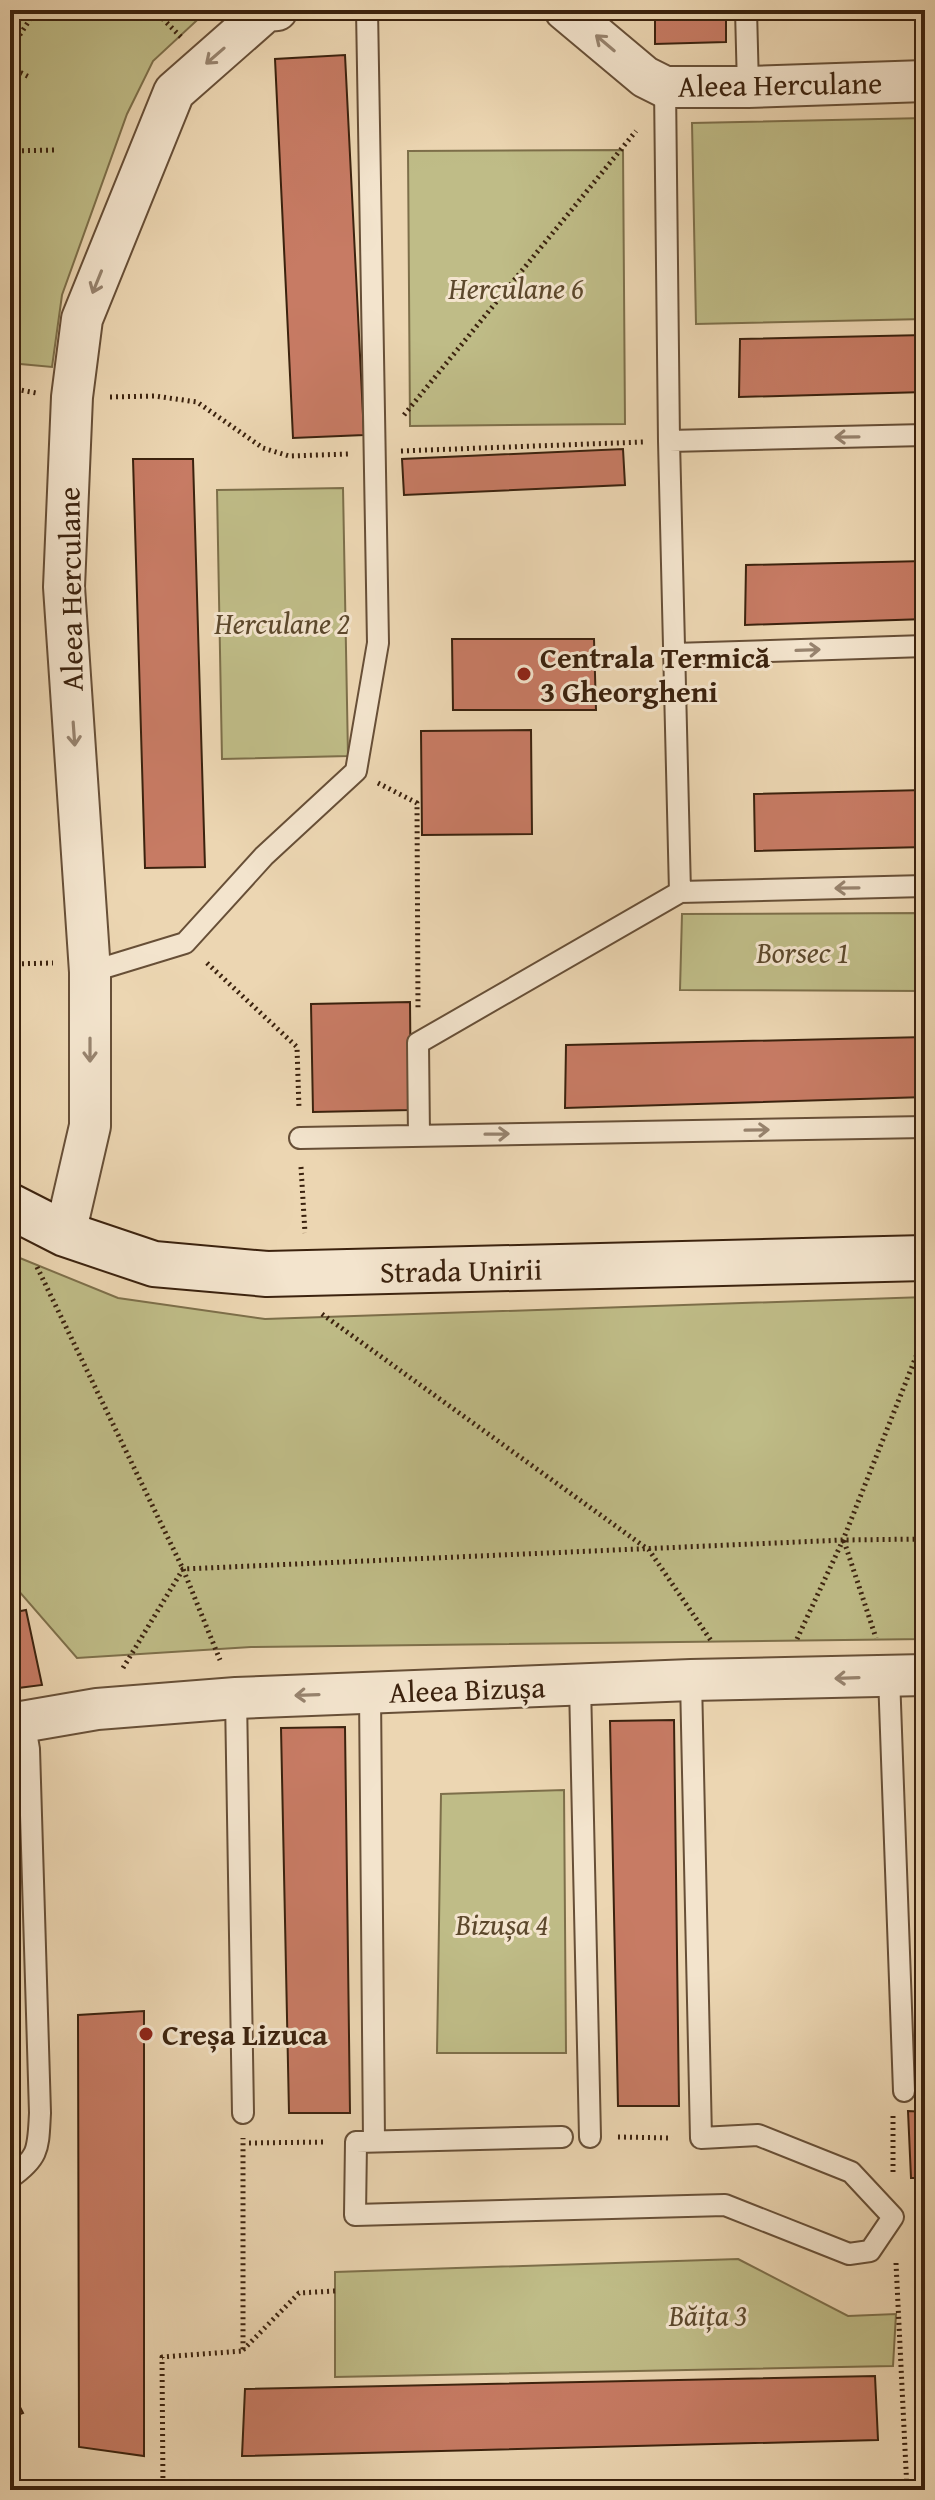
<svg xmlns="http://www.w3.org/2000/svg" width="935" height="2500" font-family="'Gentium Book Plus',serif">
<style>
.green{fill:#bfbc87;stroke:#7d6f4a;stroke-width:2}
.building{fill:#c77b64;stroke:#3b220e;stroke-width:2}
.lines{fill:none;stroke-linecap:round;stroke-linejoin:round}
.lane-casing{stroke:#674f37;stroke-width:24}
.street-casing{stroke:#674f37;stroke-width:44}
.secondary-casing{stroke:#3b220e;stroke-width:48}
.path{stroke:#3b220e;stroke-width:5;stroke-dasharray:2 4;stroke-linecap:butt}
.lane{stroke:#f3e4cd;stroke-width:20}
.street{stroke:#f3e4cd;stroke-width:40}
.secondary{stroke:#f3e4cd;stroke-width:44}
.oneway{stroke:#97836e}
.poi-dot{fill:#8f2418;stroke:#f3e4cd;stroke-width:3}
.labels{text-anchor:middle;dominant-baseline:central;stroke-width:6;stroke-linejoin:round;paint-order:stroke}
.street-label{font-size:30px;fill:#3b220e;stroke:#f3e4cd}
.park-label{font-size:30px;font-style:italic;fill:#5c482c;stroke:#f3e4cd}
.poi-label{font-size:30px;font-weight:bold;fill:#3b220e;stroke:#f3e4cd;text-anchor:start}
</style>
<rect width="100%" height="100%" fill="#ecd6b2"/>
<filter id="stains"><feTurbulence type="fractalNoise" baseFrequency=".0025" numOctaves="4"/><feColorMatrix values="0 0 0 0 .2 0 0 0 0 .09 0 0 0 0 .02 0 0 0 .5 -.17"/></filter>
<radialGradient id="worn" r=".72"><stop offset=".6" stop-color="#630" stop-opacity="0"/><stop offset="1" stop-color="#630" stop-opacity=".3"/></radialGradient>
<path class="green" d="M10,10h198l-55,51 -26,53 -65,181 -10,72 -42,-4z
M925,118v201l-229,5 -4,-201z
M623,150l2,274 -215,2 -2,-275z
M343,488l5,268 -126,3 -5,-269z
M925,913v78l-245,-1 2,-76z
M10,1254l108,44 147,21 660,-22v342l-674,8 -174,11 -67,-77z
M564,1790l2,263h-129l4,-259z
M738,2259l110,57 48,-2 -3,52 -558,11v-105z"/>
<path class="building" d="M655,10h71v32l-71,2z
M345,55l19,380 -71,3 -18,-379z
M925,335v57l-186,5 1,-58z
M623,449l2,36 -221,10 -2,-36z
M133,459h60l12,408 -60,1z
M925,561v58l-180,6 1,-60z
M452,639h142l2,71h-143z
M531,730l1,104 -110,1 -1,-104z
M925,790v57l-170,4 -1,-57z
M410,1002l1,108 -98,2 -2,-108z
M925,1037v60l-360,11 1,-63z
M26,1610l16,75 -32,4v-76z
M674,1720l5,386h-61l-8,-385z
M345,1727l5,386h-61l-8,-385z
M144,2011v445l-65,-9 -1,-432z
M908,2111l17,1v66h-14z
M875,2376l3,64 -636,16 3,-67z
M10,2388l13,25 -13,5z"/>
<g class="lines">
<defs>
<path id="lane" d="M746,10l2,77
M665,87l4,354 11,451
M669,441l256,-6
M674,654l251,-8
M90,972l95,-29 79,-87 92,-85 22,-128 -11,-633
M419,1136l-1,-93 262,-151 245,-6
M300,1138l625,-11
M889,1676l15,415
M580,1684l10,453
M370,1693l4,448
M236,1698l7,415
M562,2137l-206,5 -1,73 370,-10 124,49 21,-3 23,-34 -42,-45 -93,-37 -57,3 -10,-458
M10,2178c30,-21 28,-30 30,-65l-11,-364 -5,-28"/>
<path id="street" d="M565,10l80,67 20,10h83l177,-6
M65,1234l25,-108v-154l-26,-385 8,-190 10,-78 92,-227 92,-81 11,-1
M10,1724l87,-15 139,-11 455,-18 234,-5"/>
<path id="secondary" d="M10,1206l55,28 89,30 113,10 658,-16"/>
</defs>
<use href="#lane" class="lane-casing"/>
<use href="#street" class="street-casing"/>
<use href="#secondary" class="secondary-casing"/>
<path class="path" d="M154,10l27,27
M10,50l26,-40
M10,67l21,11
M10,151l46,-1
M10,313v8
M10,388l26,5
M110,397l45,-1 42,6 66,46 26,8 59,-2
M404,415l232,-284
M401,451l242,-9
M378,783l39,20 1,206
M207,963l90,84 2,62
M10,964l43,-1
M301,1167l4,66
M37,1267l146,302 37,91
M322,1314l327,236 63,92
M844,1541l32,97
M797,1639l46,-99 82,-206
M123,1668l60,-99 660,-29 82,-1
M893,2116v58
M618,2137l54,1
M249,2143l78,-1
M896,2263l11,227
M243,2350l56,-57 36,-2
M163,2490l-1,-133 81,-6v-213"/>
<use href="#lane" class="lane"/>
<use href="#street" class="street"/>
<use href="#secondary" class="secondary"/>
</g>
<defs><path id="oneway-shaft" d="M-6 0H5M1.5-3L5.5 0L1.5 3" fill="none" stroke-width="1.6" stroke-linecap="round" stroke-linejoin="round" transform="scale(2)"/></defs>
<g class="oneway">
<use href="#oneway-shaft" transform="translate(605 43) rotate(-140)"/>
<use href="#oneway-shaft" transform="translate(215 56) rotate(139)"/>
<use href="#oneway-shaft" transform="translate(97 282) rotate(112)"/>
<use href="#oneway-shaft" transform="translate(847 437) rotate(179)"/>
<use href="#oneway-shaft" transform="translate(808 650) rotate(-2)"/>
<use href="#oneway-shaft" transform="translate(74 734) rotate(86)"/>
<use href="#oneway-shaft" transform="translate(847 888) rotate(179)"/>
<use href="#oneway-shaft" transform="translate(90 1050) rotate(90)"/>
<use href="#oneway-shaft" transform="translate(757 1130) rotate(-1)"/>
<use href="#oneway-shaft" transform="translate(497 1134) rotate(-1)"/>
<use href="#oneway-shaft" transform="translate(847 1678) rotate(178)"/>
<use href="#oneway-shaft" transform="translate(307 1695) rotate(178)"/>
</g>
<g class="poi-dot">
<circle cx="524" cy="674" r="8"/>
<circle cx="146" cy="2034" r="8"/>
</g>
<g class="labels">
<g class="street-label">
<text transform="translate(780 84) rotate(-1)">Aleea Herculane</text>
<text transform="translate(70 589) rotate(-91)">Aleea Herculane</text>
<text transform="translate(461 1270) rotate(-1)">Strada Unirii</text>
<text transform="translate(467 1689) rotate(-2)">Aleea Bizușa</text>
</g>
<g class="park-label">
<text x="516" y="288">Herculane 6</text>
<text x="282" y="623">Herculane 2</text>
<text x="803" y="952">Borsec 1</text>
<text x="502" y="1924">Bizușa 4</text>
<text x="708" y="2315">Băița 3</text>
</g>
<g class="poi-label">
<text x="540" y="657">Centrala Termică<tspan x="540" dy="34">3 Gheorgheni</tspan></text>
<text x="162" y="2034">Creșa Lizuca</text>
</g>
</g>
<rect width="935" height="2500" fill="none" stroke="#ecd6b2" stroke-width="40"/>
<rect x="12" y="12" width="911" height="2476" fill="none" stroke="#3b220e" stroke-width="4"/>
<rect x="20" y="20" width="895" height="2460" fill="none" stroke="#3b220e" stroke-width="2"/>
<rect width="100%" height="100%" filter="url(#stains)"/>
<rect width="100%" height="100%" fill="url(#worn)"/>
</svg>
